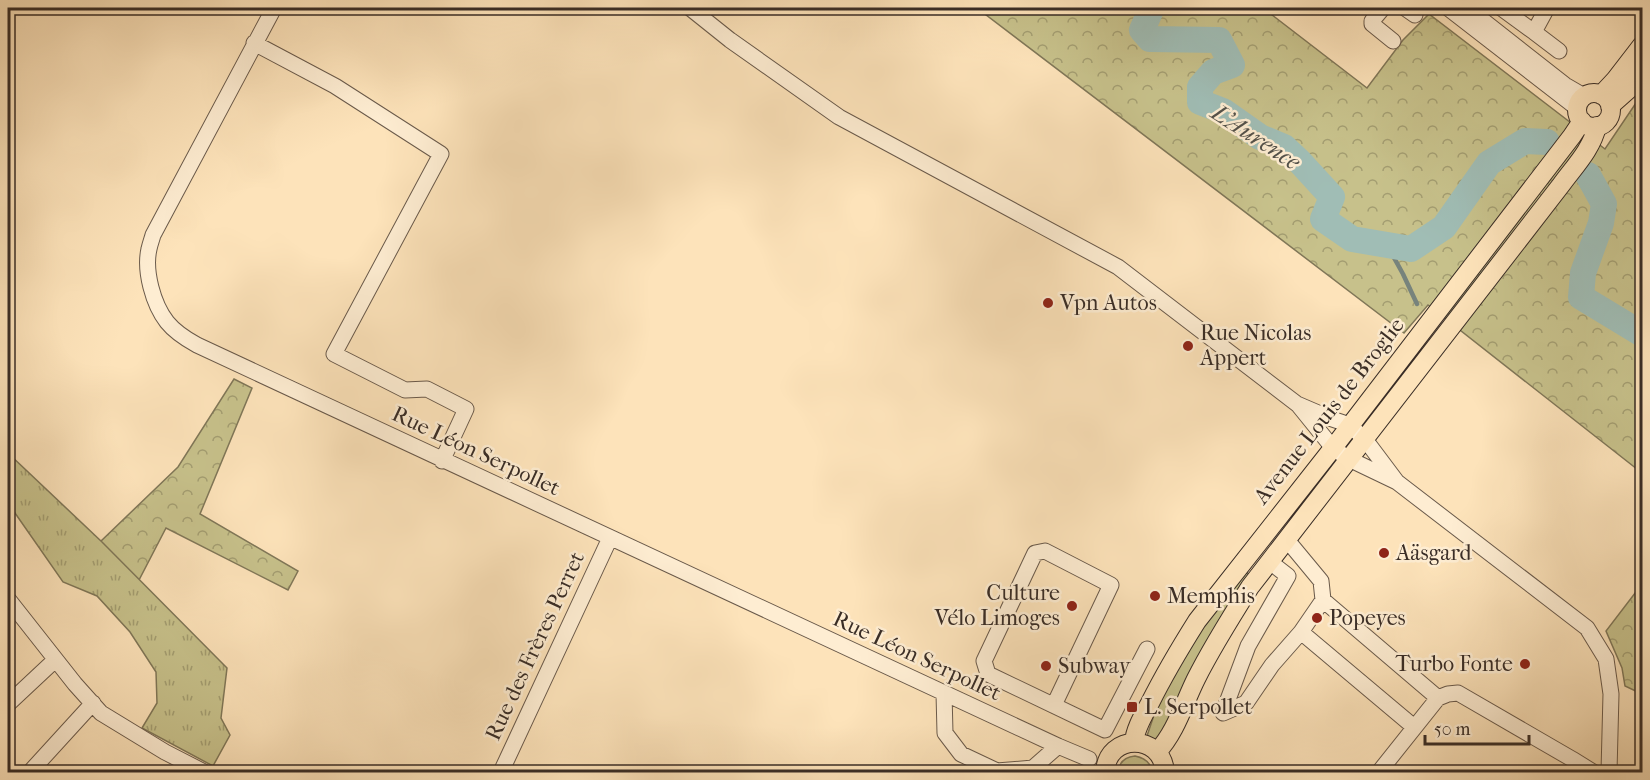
<svg xmlns="http://www.w3.org/2000/svg" width="1650" height="780" font-family="'IM FELL French Canon',serif">
<style>
.grass{fill:#c7c18b;stroke:#807758;stroke-width:1.5}
.forest{fill:url(#forest-crowns);stroke:#807758;stroke-width:1.5}
.park{fill:url(#park-tufts);stroke:#807758;stroke-width:1.5}
.lines{fill:none;stroke-linecap:round;stroke-linejoin:round}
.stream{stroke:#77837c;stroke-width:4.5}
.river{stroke:#a0bdb5;stroke-width:26}
.minor-casing{stroke:#6a5a4b;stroke-width:17}
.major-casing{stroke:#392d26;stroke-width:20}
.minor{stroke:#feedd2;stroke-width:15}
.major{stroke:#fde3ba;stroke-width:18}
.poi-dot{fill:#8f2418;stroke:#feedd2;stroke-width:2}
.labels{text-anchor:middle;dominant-baseline:central;stroke-width:5;stroke-linejoin:round;paint-order:stroke}
.poi-label{font-size:22px;fill:#392d26;stroke:#feedd2;text-anchor:start}
.street-label{font-size:22px;fill:#392d26;stroke:#feedd2}
.water-label{font-size:24px;font-style:italic;fill:#53514a;stroke:#feedd2}
</style>
<defs>
<pattern id="forest-crowns" width="20" height="18" patternUnits="userSpaceOnUse" patternTransform="scale(1.5)"><rect width="20" height="18" fill="#c7c18b"/><path d="M2 6a3 3 0 1 1 6 0M12 15a3 3 0 1 1 6 0" fill="none" stroke="#a39d71"/></pattern>
<pattern id="park-tufts" width="24" height="20" patternUnits="userSpaceOnUse" patternTransform="scale(1.5)"><rect width="24" height="20" fill="#c7c18b"/><path d="M3 7l-1-3M5 7V3M7 7l1-3M15 17l-1-3M17 17v-4M19 17l1-3" fill="none" stroke="#a39d71"/></pattern>
</defs>
<rect width="100%" height="100%" fill="#fde3ba"/>
<filter id="stains"><feTurbulence type="fractalNoise" baseFrequency=".00333" numOctaves="4"/><feColorMatrix values="0 0 0 0 .2 0 0 0 0 .09 0 0 0 0 .02 0 0 0 .5 -.17"/></filter>
<radialGradient id="worn" r=".72"><stop offset=".6" stop-color="#630" stop-opacity="0"/><stop offset="1" stop-color="#630" stop-opacity=".3"/></radialGradient>
<path class="grass" d="M1247,572l2,3 -89,168 -13,-7 13,-39 35,-66z
M1135,756c10,2 16,7 17,16h-34c1,-10 8,-15 17,-16z"/>
<path class="forest" d="M977,8h286l104,80 36,-48 26,-26 176,135 33,-49v20l4,6v347l-214,-168 -24,28z
M234,379l18,9 -52,126 98,57 -10,19 -122,-62 -27,52 -39,-38 78,-75z
M1642,584v110l-17,-8 -3,-18 -16,-37z"/>
<path class="park" d="M8,453l94,89 125,126 -6,50 9,17 -17,31 -71,-38 15,-25 -1,-31 -26,-40 -33,-36 -34,-14 -48,-69 -7,-8z"/>
<g class="lines">
<path class="stream" d="M1387,245l16,29 14,30"/>
<path class="river" d="M1148,8l2,4 -8,18 8,9 69,1 13,25 -19,7 -13,15v15l23,9 37,26 24,10 16,15 32,35 -9,22 29,20 59,10 33,-22 45,-64 36,-22 22,1
M1588,175l16,29 -3,19 -18,50 -2,24 61,37"/>
<defs>
<path id="minor" d="M274,8l-121,227c-1,4 -3,9 -4,14 -5,22 4,55 18,73 8,10 19,17 30,23l861,401 31,13
M690,8l40,32 109,77 279,150 179,137 35,15 18,6 17,17 30,40
M1383,8l-11,13v3l21,17
M1405,8l10,7
M1448,8l129,100
M1467,8l98,77 19,11
M1501,8l33,24 13,-24
M1534,32l25,19
M254,43l81,43 106,68 -107,200 71,36 22,-1 39,20 -24,52
M1299,406l34,42 16,11 48,23 190,146 19,31 5,35 -2,78
M1270,562l18,14 -40,70 -25,67 23,-10 26,-38 29,-33 22,-32 -2,-19 -34,-41
M8,599l67,85 26,29 64,39 39,20
M1323,600l115,98
M1301,632l113,95
M944,693l1,40 16,21 36,17 36,-3 25,-22
M8,704l47,-44
M1054,705l57,-120 -66,-34 -10,2 -51,108 4,13 117,56 42,-81
M30,772l63,-69
M501,772l109,-234
M1379,772l59,-74 10,-4 10,-1 114,66 21,13"/>
<path id="major" d="M1577 110a17 17 0 1 1 34 0a17 17 0 1 1-34 0Z
M1601,95l14,-15 27,-35
M1610,106l18,-16 14,-19
M1134,742c1,-13 9,-26 16,-39 14,-28 30,-55 47,-82l136,-173 239,-312 10,-15
M1157,752c19,-20 27,-49 39,-73 16,-32 35,-62 54,-92l311,-402c13,-18 31,-36 36,-59
M1105,772c2,-39 57,-39 60,0"/>
</defs>
<use href="#minor" class="minor-casing"/>
<use href="#major" class="major-casing"/>
<use href="#minor" class="minor"/>
<use href="#major" class="major"/>
</g>
<g class="poi-dot">
<circle cx="1048" cy="303" r="6"/>
<circle cx="1188" cy="346" r="6"/>
<circle cx="1384" cy="553" r="6"/>
<circle cx="1155" cy="596" r="6"/>
<circle cx="1072" cy="606" r="6"/>
<circle cx="1317" cy="618" r="6"/>
<circle cx="1525" cy="664" r="6"/>
<circle cx="1046" cy="666" r="6"/>
<rect x="1126" y="701" width="12" height="12" rx="3"/>
</g>
<g class="labels">
<g class="poi-label">
<text x="1060" y="303">Vpn Autos</text>
<text x="1200" y="333">Rue Nicolas<tspan x="1200" dy="25">Appert</tspan></text>
<text x="1396" y="553">Aäsgard</text>
<text x="1060" y="593" text-anchor="end">Culture<tspan x="1060" dy="25">Vélo Limoges</tspan></text>
<text x="1167" y="596">Memphis</text>
<text x="1329" y="618">Popeyes</text>
<text x="1513" y="664" text-anchor="end">Turbo Fonte</text>
<text x="1058" y="666">Subway</text>
<text x="1144" y="707">L. Serpollet</text>
</g>
<g class="street-label">
<text transform="translate(1329 411) rotate(-52)">Avenue Louis de Broglie</text>
<text transform="translate(476 451) rotate(25)">Rue Léon Serpollet</text>
<text transform="translate(535 646) rotate(-65)">Rue des Frères Perret</text>
<text transform="translate(917 656) rotate(25)">Rue Léon Serpollet</text>
</g>
<g class="water-label">
<text transform="translate(1256 137) rotate(33)">L'Aurence</text>
</g>
</g>
<rect width="1650" height="780" fill="none" stroke="#fde3ba" stroke-width="30"/>
<rect x="9" y="9" width="1632" height="762" fill="none" stroke="#392d26" stroke-width="3"/>
<rect x="15" y="15" width="1620" height="750" fill="none" stroke="#392d26" stroke-width="1.5"/>
<path d="M1425 735v9h104v-9" fill="none" stroke="#392d26" stroke-width="3"/>
<text x="1434" y="735" font-size="18" fill="#392d26" stroke="#feedd2" stroke-width="4.5" paint-order="stroke">50 m</text>
<rect width="100%" height="100%" filter="url(#stains)"/>
<rect width="100%" height="100%" fill="url(#worn)"/>
</svg>
